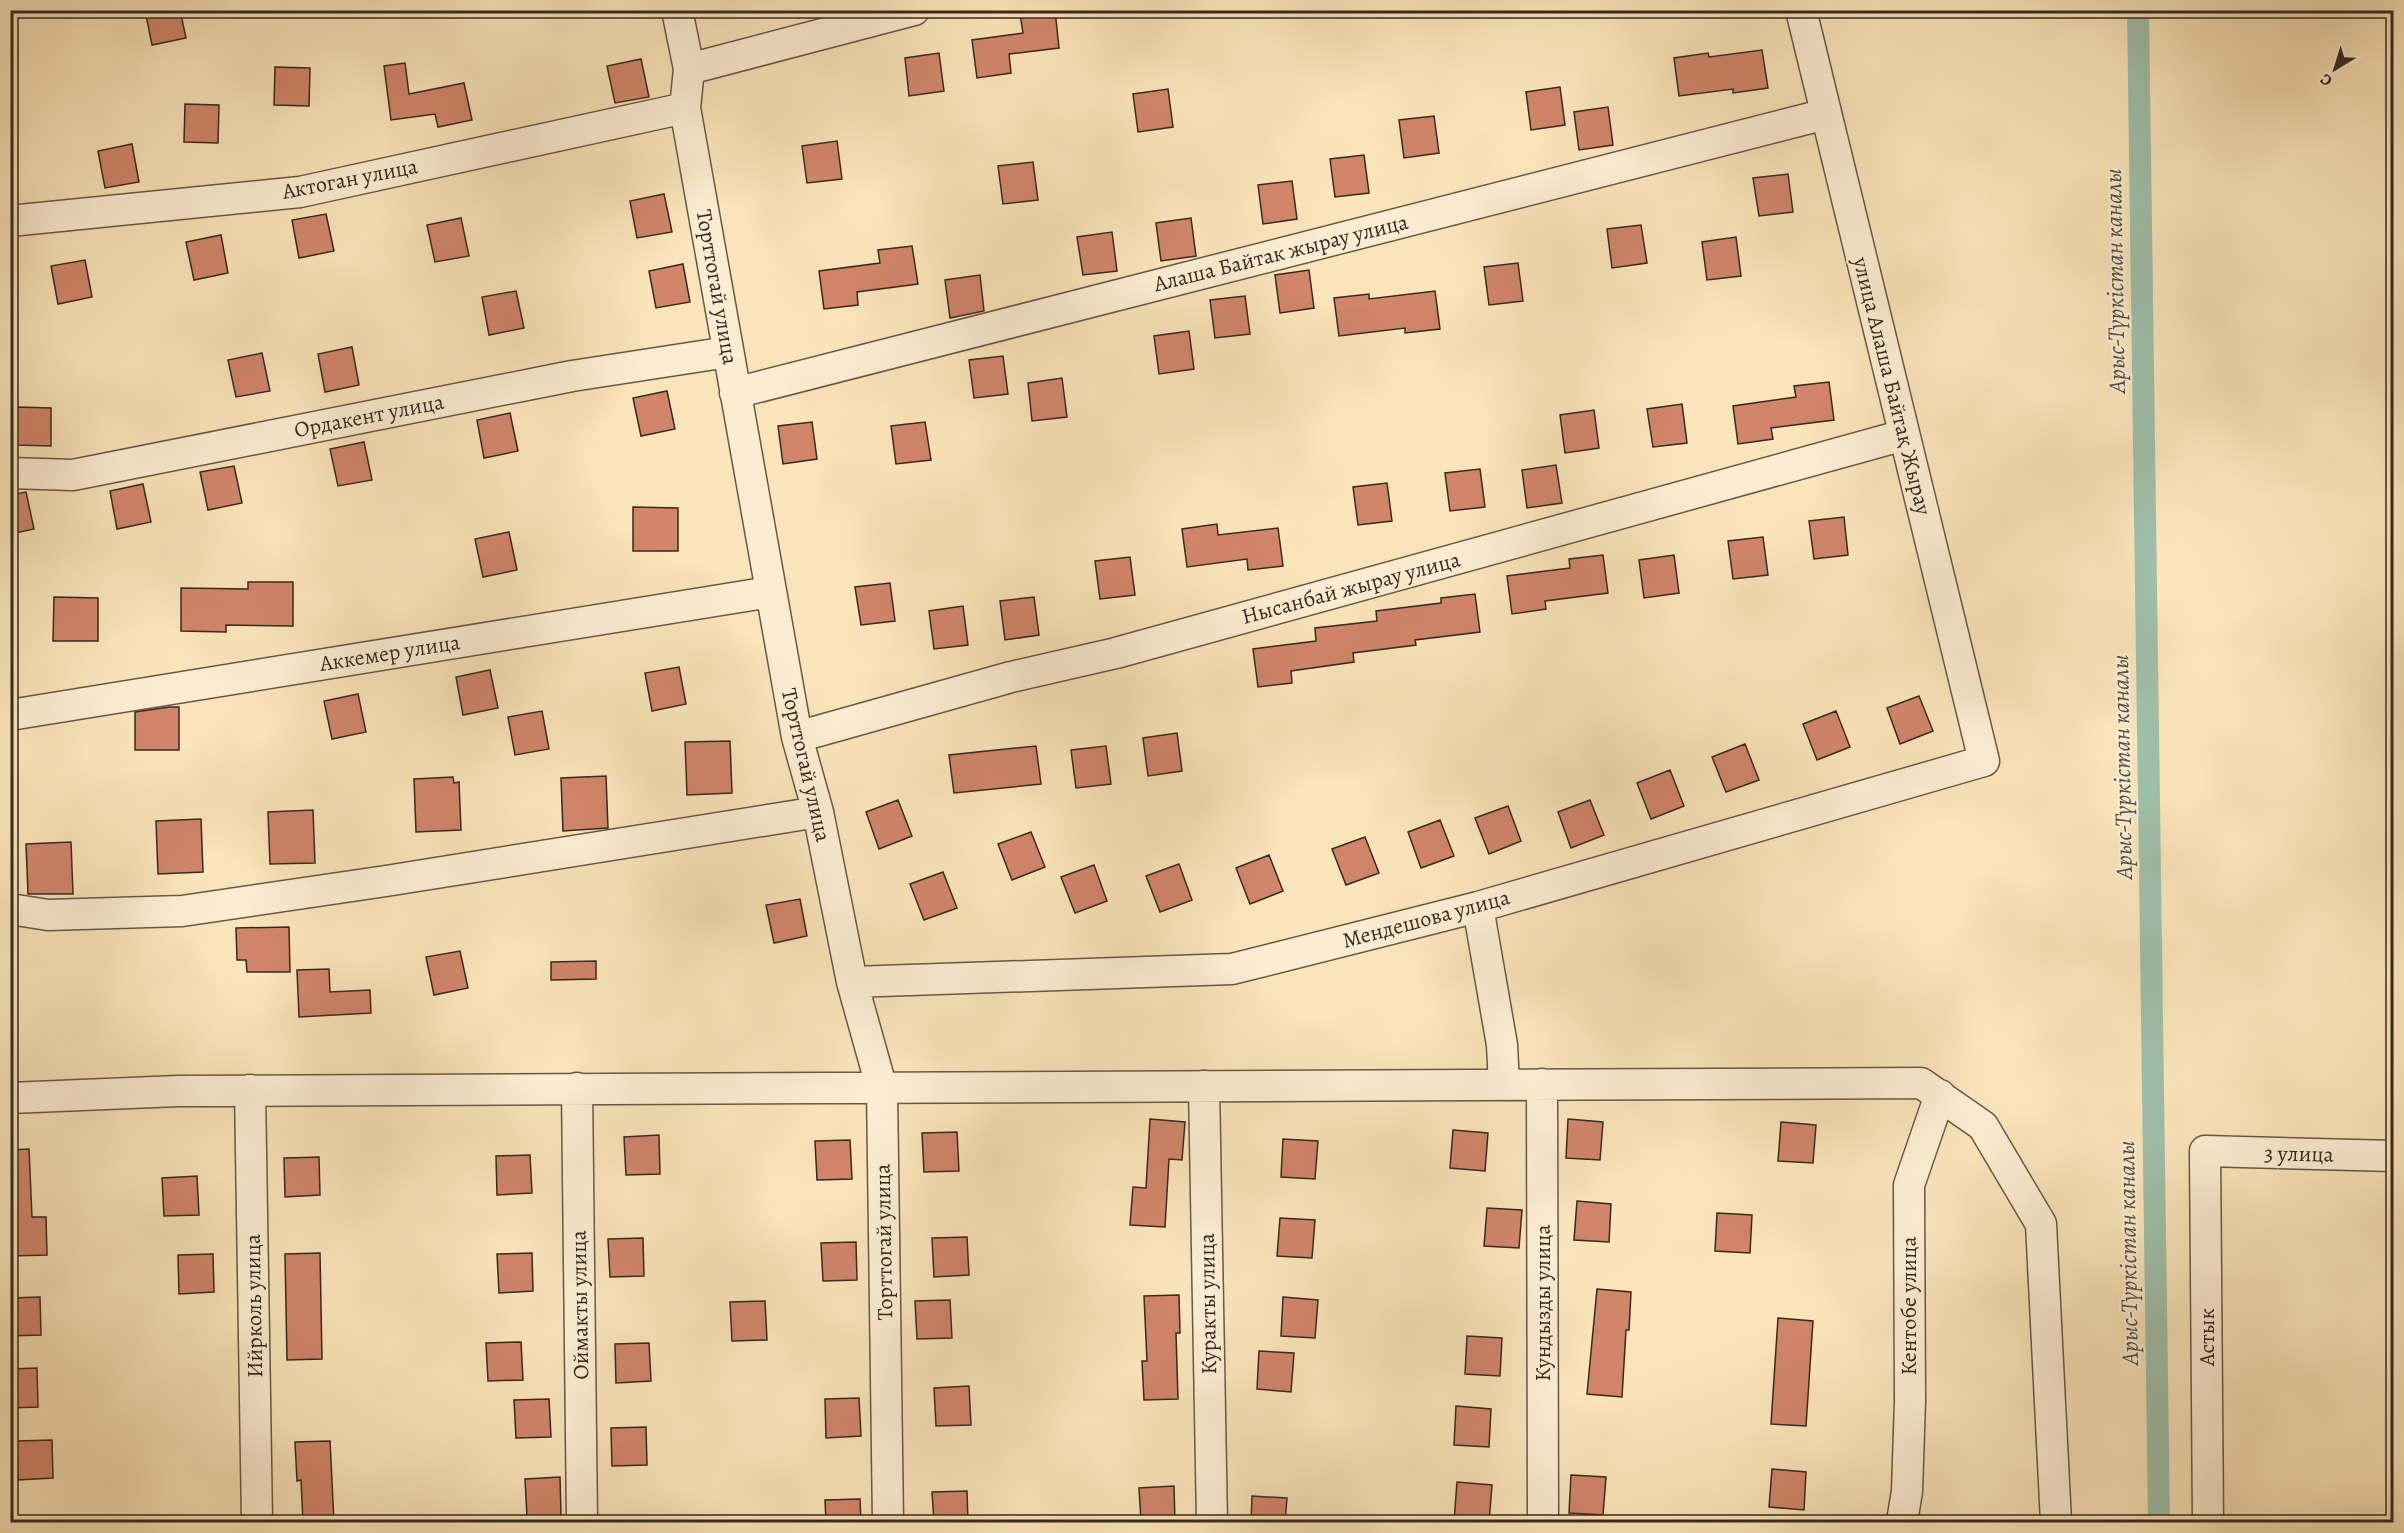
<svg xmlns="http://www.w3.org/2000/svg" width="2404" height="1533" font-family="Alegreya,serif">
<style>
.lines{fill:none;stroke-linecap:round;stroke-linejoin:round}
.canal{stroke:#9fbfaa;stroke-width:22}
.building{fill:#d1856b;stroke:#362920;stroke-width:1.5}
.minor-casing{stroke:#675846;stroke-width:33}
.minor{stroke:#fcedd2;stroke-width:30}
.labels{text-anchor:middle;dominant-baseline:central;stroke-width:4.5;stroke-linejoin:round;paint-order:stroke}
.street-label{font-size:22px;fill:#362920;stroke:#fcedd2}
.water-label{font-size:24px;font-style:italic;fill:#504e42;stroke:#fcedd2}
</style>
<rect width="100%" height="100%" fill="#fae4ba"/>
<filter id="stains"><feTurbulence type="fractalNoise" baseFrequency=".00333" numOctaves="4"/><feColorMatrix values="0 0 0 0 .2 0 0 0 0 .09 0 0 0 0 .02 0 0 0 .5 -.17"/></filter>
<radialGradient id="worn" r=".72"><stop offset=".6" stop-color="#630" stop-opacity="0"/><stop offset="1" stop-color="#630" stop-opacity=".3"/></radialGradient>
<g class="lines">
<path class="canal" d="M2138,10l21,1512"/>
</g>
<path class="building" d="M145,10h35l6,28 -34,7z
M1055,10l4,38 -50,6 2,19 -34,5 -5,-38 51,-7 -3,-19z
M1762,50l6,38 -35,5v-4l-54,7 -5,-38 34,-5 1,4z
M939,53l5,38 -35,5 -4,-38z
M641,59l8,38 -34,6 -8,-37z
M405,63l4,31 55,-11 8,37 -34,7 -3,-13 -44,6 -7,-54z
M275,67l35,1 -1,38 -35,-1z
M1560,87l5,38 -34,5 -5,-38z
M1168,89l5,38 -35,5 -5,-38z
M185,104l34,1 -1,38 -34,-1z
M1608,107l5,38 -34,5 -5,-38z
M1434,116l5,37 -35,5 -5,-38z
M837,141l5,38 -35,4 -5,-37z
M132,144l7,38 -34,6 -7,-37z
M1364,155l5,38 -34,4 -5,-38z
M1033,162l5,38 -35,4 -5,-38z
M1788,174l5,38 -34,4 -6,-38z
M1292,181l5,38 -34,5 -5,-39z
M664,194l8,38 -35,6 -7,-37z
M326,214l8,37 -35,7 -7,-38z
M461,218l8,38 -34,6 -8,-37z
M1191,218l5,38 -35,5 -5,-38z
M1641,225l6,38 -35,5 -5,-39z
M1112,232l5,39 -34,4 -6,-38z
M221,235l7,38 -34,7 -8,-38z
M1736,237l5,39 -34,4 -5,-38z
M912,246l6,38 -61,8 1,13 -34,4 -5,-38 61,-8 -2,-13z
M85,260l7,37 -34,7 -7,-38z
M1518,263l5,38 -34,4 -5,-38z
M683,264l7,38 -34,6 -7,-37z
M1309,270l5,38 -34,5 -5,-38z
M980,275l4,36 -34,7 -5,-38z
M516,291l8,37 -35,7 -7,-38z
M1435,291l5,38 -35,4v-5l-66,8 -5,-38 35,-4v5z
M1245,296l5,38 -35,4 -5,-38z
M1189,331l5,38 -35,5 -5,-38z
M352,347l7,38 -34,7 -7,-38z
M262,353l8,38 -34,6 -8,-37z
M1003,356l5,38 -34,4 -5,-38z
M1062,378l5,39 -35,4 -4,-38z
M1829,382l5,38 -63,8 2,11 -35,5 -5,-38 63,-9 -2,-11z
M667,391l8,38 -34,7 -8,-38z
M1682,404l5,39 -34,4 -6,-38z
M17,407l34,1v38l-35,-1z
M1594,410l5,38 -34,5 -5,-38z
M510,413l8,38 -34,7 -7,-38z
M812,422l5,37 -34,5 -5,-38z
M925,422l6,38 -35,4 -5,-38z
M364,442l8,38 -34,6 -8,-37z
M1556,465l6,38 -35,5 -5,-38z
M234,466l8,37 -34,7 -8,-38z
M1480,469l5,38 -35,4 -5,-38z
M1387,483l5,38 -34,4 -5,-38z
M143,484l8,38 -34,7 -7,-38z
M26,492l8,37 -24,5v-39z
M633,507l45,1v43h-45z
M1844,517l4,38 -34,4 -5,-38z
M1217,524l1,11 60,-7 5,38 -35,4 -1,-11 -60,8 -5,-38z
M509,532l8,38 -34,7 -8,-38z
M1763,537l5,38 -35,4 -5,-38z
M1603,555l5,38 -63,8 1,8 -34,5 -5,-38 63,-8 -1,-9z
M1674,555l5,38 -35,5 -5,-38z
M1130,557l5,38 -35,4 -5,-38z
M248,582h45v44l-67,-1v7l-45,-1v-43l67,1z
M890,583l5,38 -34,4 -6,-38z
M1475,594l5,38 -65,8 1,5 -63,8 1,9 -63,9 1,12 -34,4 -5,-38 63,-8 -1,-13 62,-7 -1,-10 65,-8v-5z
M54,597l44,1v43h-45z
M1034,597l5,38 -34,5 -5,-39z
M963,606l5,39 -34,4 -5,-38z
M679,667l7,37 -34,7 -7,-38z
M490,670l8,38 -35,7 -7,-38z
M358,694l8,38 -34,7 -8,-38z
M1919,696l14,35 -33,13 -13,-36z
M169,707h10v43h-44v-38z
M542,711l7,38 -34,6 -7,-38z
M1836,711l14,36 -33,13 -14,-36z
M1177,733l5,38 -34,5 -5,-38z
M730,741l2,52 -45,2 -2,-53z
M1745,744l14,36 -33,12 -14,-35z
M1036,746l5,38 -87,9 -5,-38z
M1106,746l5,38 -35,4 -5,-38z
M1670,770l14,36 -33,13 -14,-36z
M606,776l2,52 -45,3 -2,-53z
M453,777l1,6 5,-1 2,48 -45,2 -2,-53z
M898,800l14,36 -33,13 -13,-37z
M1590,800l14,35 -33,13 -13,-36z
M1508,806l13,35 -32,13 -14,-36z
M313,810l2,53 -45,1 -2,-52z
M201,819l2,53 -45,2 -2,-53z
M1440,820l14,36 -33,12 -13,-36z
M1031,832l14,35 -33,13 -14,-36z
M1365,837l14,36 -33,12 -14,-36z
M71,842l2,52h-45l-2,-50z
M1269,855l14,36 -33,13 -14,-36z
M1179,864l13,36 -32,12 -14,-36z
M1094,865l13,36 -32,12 -14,-36z
M943,872l14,36 -33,12 -14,-36z
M800,899l7,37 -33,7 -8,-38z
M289,927l1,45h-43l-1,-12h-9l-1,-32z
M460,951l8,37 -34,7 -8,-38z
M596,961v18l-45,1v-18z
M329,969l1,23 40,-2 1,23 -72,4 -2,-47z
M1150,1119l35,3 -3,38 -13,-1 -4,68 -35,-2 3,-38 13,1z
M1568,1119l35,3 -3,38 -34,-2z
M1781,1122l35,3 -3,38 -35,-2z
M1453,1130l35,3 -3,38 -35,-3z
M957,1132l2,39 -35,1 -2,-39z
M659,1135l1,39 -34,1 -2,-38z
M1283,1139l35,2 -3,38 -34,-2z
M850,1140l2,39 -35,1 -2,-39z
M29,1149l3,68h14l1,38 -35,1 -2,-106z
M530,1155l2,38 -35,2 -1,-39z
M319,1157l1,38 -35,2 -1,-39z
M197,1176l2,39 -35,1 -2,-38z
M1577,1201l34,3 -2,38 -35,-2z
M1487,1208l35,2 -3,38 -35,-2z
M1717,1213l35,2 -2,38 -35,-2z
M1280,1218l35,2 -3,38 -35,-2z
M967,1237l2,38 -35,2 -2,-39z
M643,1238l1,38 -34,1 -2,-38z
M856,1242l1,38 -34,1 -2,-38z
M320,1253l2,106 -35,1 -2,-106z
M532,1253l1,38 -34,2 -2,-39z
M213,1254l1,38 -35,2 -1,-39z
M1597,1289l34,3 -2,38h-3l-4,67 -35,-3z
M1179,1295l1,38h-4l2,66 -34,1 -2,-39h5l-3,-65z
M40,1297l1,38 -31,1v-38z
M1283,1297l35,3 -3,38 -34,-2z
M950,1300l2,38 -35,1 -2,-38z
M765,1301l2,39 -35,1 -2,-39z
M1778,1318l35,3 -7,105 -35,-2z
M1467,1336l35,2 -2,38 -35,-2z
M521,1342l2,38 -35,1 -2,-38z
M649,1343l2,38 -35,2 -1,-39z
M1259,1351l35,2 -3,39 -34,-3z
M37,1368l1,39 -28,1v-39z
M969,1386l2,39 -35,1 -2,-38z
M859,1398l2,38 -35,2 -1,-39z
M549,1399l2,38 -35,1 -2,-38z
M1456,1406l35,3 -2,38 -35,-2z
M646,1427l1,38 -35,1 -1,-38z
M52,1440l1,38 -35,2 -1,-39z
M330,1441l4,81h-31l-2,-42 -4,1 -2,-39z
M1772,1469l34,3 -2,38 -35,-3z
M1571,1475l35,2 -3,38 -34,-2z
M560,1477l1,39 -34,1 -2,-38z
M1457,1482l35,3 -3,37 -35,-1z
M1174,1486l1,36h-34l-2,-34z
M967,1491l1,31h-34l-2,-30z
M1252,1496l35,2 -2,24h-34z
M860,1499l1,23h-35l-1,-22z"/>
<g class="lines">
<defs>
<path id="minor" d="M677,10l12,59 -4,39 112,629 21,75 34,170 30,107 6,433
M689,69l225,-59
M10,221l290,-29 385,-84
M735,393l1091,-279
M10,473l63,2 499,-99 156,-24
M10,715l760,-123
M797,737l214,-60 105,-24 788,-218
M1478,907l24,138 2,40
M10,909l38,6 134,-4 204,-30 432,-69
M852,982l380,-13 246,-62 506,-146 -183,-751
M1542,1084l1,438
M1204,1086l8,436
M577,1088l5,434
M250,1090l7,432
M10,1098l168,-7 1743,-8 62,43 58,98 15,298
M1902,1522l5,-31 3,-90 -1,-216 31,-90
M2208,1522l-3,-371 189,5"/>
</defs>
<use href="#minor" class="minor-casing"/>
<use href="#minor" class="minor"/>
</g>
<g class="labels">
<g class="street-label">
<text transform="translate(350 179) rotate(-11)">Актоган улица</text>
<text transform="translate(1281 253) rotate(-14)">Алаша Байтак жырау улица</text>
<text transform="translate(717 287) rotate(80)">Торттогай улица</text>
<text transform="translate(1892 386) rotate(76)">улица Алаша Байтақ Жырау</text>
<text transform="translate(369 416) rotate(-11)">Ордакент улица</text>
<text transform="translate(1351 588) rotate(-15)">Нысанбай жырау улица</text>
<text transform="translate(390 653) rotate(-9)">Аккемер улица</text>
<text transform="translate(806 765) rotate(77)">Торттогай улица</text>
<text transform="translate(1426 919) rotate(-15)">Мендешова улица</text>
<text transform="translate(2299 1154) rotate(1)">3 улица</text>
<text transform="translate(884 1242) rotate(-91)">Торттогай улица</text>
<text transform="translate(1543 1303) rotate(-90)">Кундызды улица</text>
<text transform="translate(1208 1304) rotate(-91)">Куракты улица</text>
<text transform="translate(580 1305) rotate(-91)">Оймакты улица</text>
<text transform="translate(254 1306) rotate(-91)">Ийрколь улица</text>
<text transform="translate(1909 1306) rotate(-90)">Кентобе улица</text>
<text transform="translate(2207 1337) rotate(-90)">Астык</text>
</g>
<g class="water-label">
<text transform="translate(2115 281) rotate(-91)">Арыс-Түркістан каналы</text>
<text transform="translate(2122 767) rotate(-91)">Арыс-Түркістан каналы</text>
<text transform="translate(2128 1253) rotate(-91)">Арыс-Түркістан каналы</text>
</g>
</g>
<rect width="2404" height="1533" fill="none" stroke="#fae4ba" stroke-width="36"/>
<rect x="12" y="12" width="2380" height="1509" fill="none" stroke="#362920" stroke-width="3"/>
<rect x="18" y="18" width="2368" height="1497" fill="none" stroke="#362920" stroke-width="1.5"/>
<g transform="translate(2335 69) rotate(218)" stroke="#fcedd2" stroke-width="4.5" paint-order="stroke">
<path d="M0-4.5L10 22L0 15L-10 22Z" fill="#362920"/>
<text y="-9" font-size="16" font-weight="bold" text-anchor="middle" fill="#362920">С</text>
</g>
<rect width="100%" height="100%" filter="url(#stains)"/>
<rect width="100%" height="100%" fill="url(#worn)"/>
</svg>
